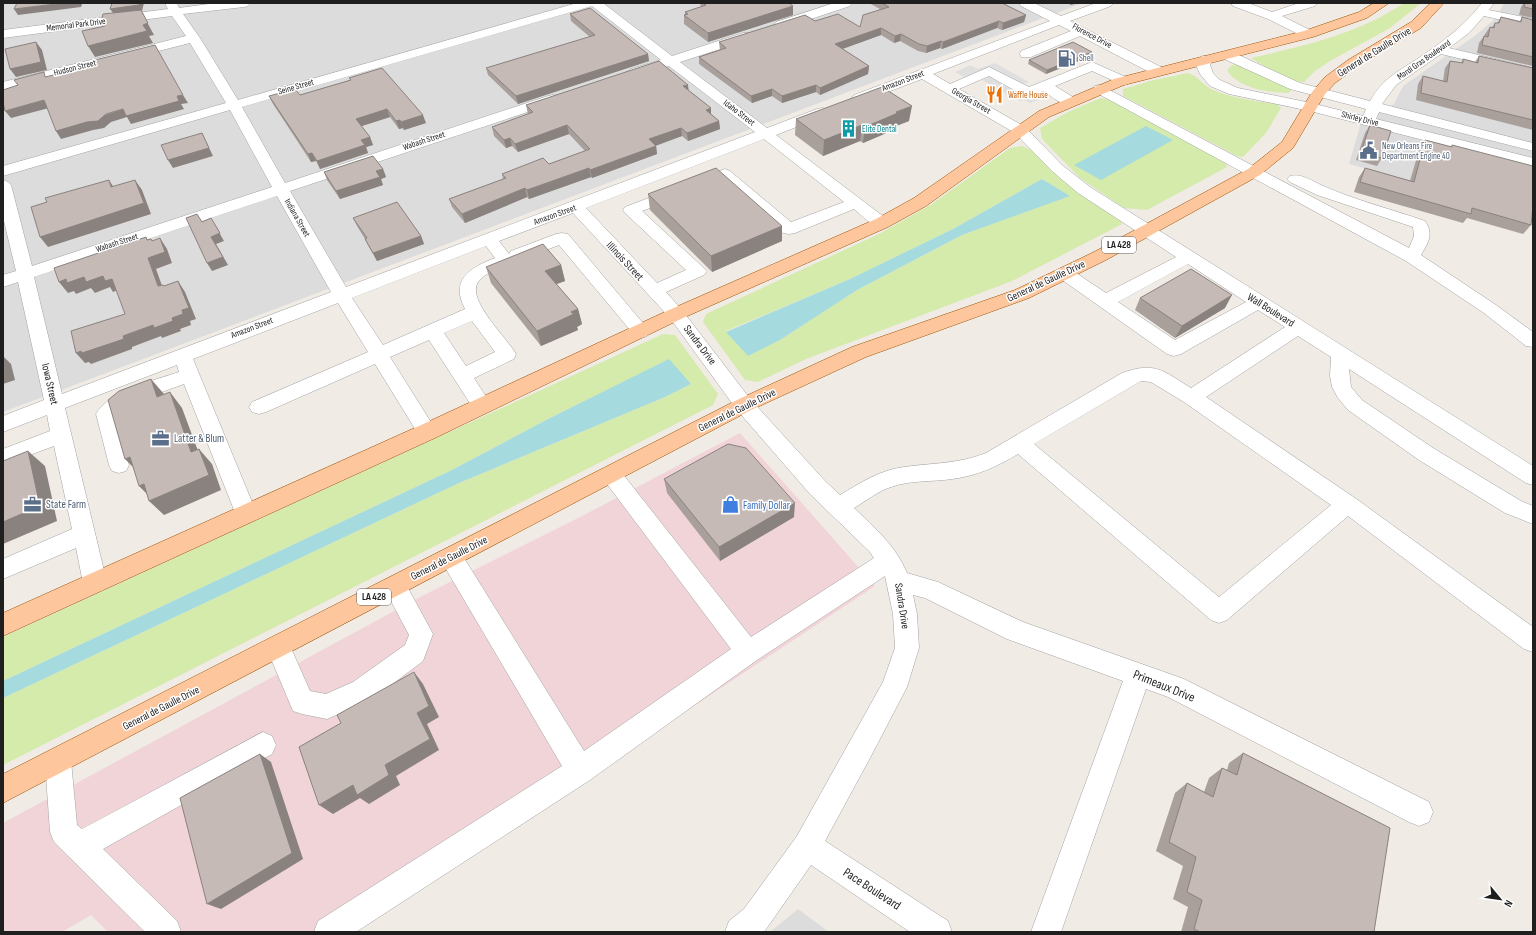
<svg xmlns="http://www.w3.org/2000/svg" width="1536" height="935" font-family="'Sofia Sans Condensed',sans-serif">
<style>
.residential{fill:#dddcdc}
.commercial{fill:#f1d4d8}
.grass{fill:#d4ebab;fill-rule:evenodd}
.parking{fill:#dfdfdf}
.water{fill:#a5dadf}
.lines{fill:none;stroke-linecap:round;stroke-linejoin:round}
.minor-casing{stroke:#a3a3a3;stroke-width:1}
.major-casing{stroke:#9b5100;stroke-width:1}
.minor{fill:#fff;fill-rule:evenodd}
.major{fill:#fdc69d;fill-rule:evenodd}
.wall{fill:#a9a09c}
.shaded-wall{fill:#8a827f}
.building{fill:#c5bab5;stroke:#8a827f}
.labels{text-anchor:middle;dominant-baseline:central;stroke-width:3;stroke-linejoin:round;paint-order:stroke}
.far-street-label{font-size:9px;fill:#1f1f1f;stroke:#fff}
.far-service-label{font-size:9px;fill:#4e5e75;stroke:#fff;text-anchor:start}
.far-food-label{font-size:9px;fill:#c56008;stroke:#fff;text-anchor:start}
.far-culture-label{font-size:9px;fill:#0d838f;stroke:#fff;text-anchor:start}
.shield{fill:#fff;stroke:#626262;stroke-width:1}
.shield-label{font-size:10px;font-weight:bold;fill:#1f1f1f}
.street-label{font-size:11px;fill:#1f1f1f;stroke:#fff}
.service-label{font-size:11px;fill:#4e5e75;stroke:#fff;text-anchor:start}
.shop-label{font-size:11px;fill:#366cbe;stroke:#fff;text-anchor:start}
.near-street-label{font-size:13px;fill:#1f1f1f;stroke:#fff}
</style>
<rect width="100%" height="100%" fill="#f0ebe5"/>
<path class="residential" d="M3,3h1080l-1080,409z
M1504,3h29v212l-184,-51 12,-41 33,-19 9,-18 73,-51 21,-18z
M798,909l31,23h-59z"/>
<path class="commercial" d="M740,433l135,153 -522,346h-245l-17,-17 -29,17h-59v-109l417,-226 166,-83z"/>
<path class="grass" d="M1404,3h17l-31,25 -60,33 -15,10 -11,11h-4l-21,-7 -28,-17c53,-12 107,-24 153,-55z
M1235,64l51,22 5,4 -2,3c-19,0 -52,-5 -62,-23l4,-4z
M1188,73c10,3 15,12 23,16 20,9 43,12 65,15l5,4 -15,25 -23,24 -6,-1 -114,-60v-7l31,-9z
M1101,98l15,3 108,59 3,7 -80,43 -23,-2 -44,-30 -38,-39 -2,-11 30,-17z
M1022,146l9,4 22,22 29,24 38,23 2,5 -110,57 -206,78 -48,23 -13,-2 -42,-58 3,-8 173,-80 53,-30 78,-56zM1042,179l27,17 -107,39 -105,55 -77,50 -32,16 -22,-25 124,-52 103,-50z
M663,334l12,1 43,59 -5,11 -710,360v-67l456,-215 206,-86 26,-13 -23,-24 -118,58 -98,52 -449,211v-44z"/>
<path class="parking" d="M995,63l34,19 -8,3 22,13 -13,5 -6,-3 -4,1 -38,-21 9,-4 -2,-1 -17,6 -17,-9 15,-7 8,4z"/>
<path class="water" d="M1146,126l27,14 -72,40 -27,-15z
M1042,179l28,17 -108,39 -105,55 -77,50 -32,16 -22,-24 124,-53 103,-50z
M669,359l22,25 -26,13 -206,86 -456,215v-17l449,-211 98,-52z"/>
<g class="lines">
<defs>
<path id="minor" d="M165,3h12l2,5 37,-5h34l-2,3 -4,1 -61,7 17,24 38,62 339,-97h26l69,53 71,-23h8l2,3 -2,3 -71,23 87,66 50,-19 5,-1 5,1 2,3 -2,3 -51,20 112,85 2,3 -2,3c-14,4 -24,-9 -34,-17l-59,24 -6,1 -6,-1 -60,-53 -81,31 65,60 -3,4 -38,17 16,18 69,90 75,82 14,13c20,-12 40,-25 64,-28 28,-4 55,-3 82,-14l136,-80c34,-12 41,-2 69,15l94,-61 -27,-17 -77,44 -7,2 -7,-2 -109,-77 -3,-4 3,-4 6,-2 6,2 36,24 70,-36 -98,-64 -26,-22 -37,-38 -93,-54 -58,22 -5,1 -5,-1 -2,-3 2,-3 196,-74 -29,-15 -2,-3h15l27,13 35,-13h17l-2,3 -41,15 93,47 2,3 -2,3h-10l-73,-38 -49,21h-10l-1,-3 1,-3 50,-20 -12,-6 -126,49 17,10 39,-17 40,20 63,-25 36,16 2,3 -2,3 -5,1 -31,-14 -37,15 21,13 2,3 -2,3c-12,3 -23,-8 -33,-14l-15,5 -5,-1 -34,-19 -30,13 66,38 37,38 28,22 443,279v19l-7,-2 -177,-114 2,18 11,13 71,48 88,53 12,5v18l-28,-11 -86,-53 -71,-50 -10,-12 -6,-11 -2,-11 1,-19 -33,-21 -92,61 149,101 178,129v25l-9,-3 -176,-133 -121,104 -8,3 -8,-3 -193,-166c-20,12 -41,22 -66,25 -20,3 -42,1 -61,8 -13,4 -25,14 -37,21 21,20 42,38 53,65l31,9 85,40 161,57 245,123 4,10 -4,10 -10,4 -10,-4 -241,-125 -22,-8 -85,243h-30l92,-251 -116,-42 -82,-41 -12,-3 4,19 2,34 -12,39 -37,71 -45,83 123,80 4,11h-42l-99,-67 -47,67h-39l4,-11 15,-12 53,-73 86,-154 12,-34 -2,-34 -8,-38 -128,84 -167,120 -234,152h-42l4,-11 244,-155 -119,-202 -3,-7 3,-7 8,-3 8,3 125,201 147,-102 -127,-169 -4,-6 4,-6 7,-2 7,2 133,169 123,-79 -5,-7 -59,-57 -73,-84 -67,-92 -97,-105 -74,28 10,13 2,-3 45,-17 6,-1 6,1 79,94 3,4 -3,4 -6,2 -6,-2 -76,-91 -36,14 -6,1 -4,-1 -2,5c-10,4 -26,8 -33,18 -12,18 30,57 38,72l-2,5 -40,19 18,28 -3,5 -7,2 -7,-2 -46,-71 -39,17 44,70 3,5 -3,5 -7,3 -7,-3 -45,-73 -109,48 -7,2 -7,-2 -3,-5 3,-5 116,-50 -30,-49 -145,56 64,155 -3,6 -8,3 -8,-3 -54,-136 -47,17 -20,16 12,48 -3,6 -7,2 -7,-2 -3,-6 -13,-51c13,-23 59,-34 83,-42l-2,-7 -112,43 42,175 -4,7 -8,3 -8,-3 -4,-7 -7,-35 -73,31v-20l69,-30 -18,-83 -51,19v-16l47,-18 -3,-16 -44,17v-16l41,-16 -26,-118 -15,5v-12l13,-4 -13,-54v-37l5,2 3,3 21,81 240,-79 -42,-77 -227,66v-10l223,-63 -36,-60 -187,47v-8l183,-46 -14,-20 -169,22v-8l165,-21zM592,6l69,54 -30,9 -2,3 2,3 5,1 33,-10 86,66 -409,155 -56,-96 268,-89 2,-3 -2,-3 -5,-1 -5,1 -263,87 -43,-76zM764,139l80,63 -53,20 -61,-51 -5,-2 -100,38 -2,3 2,3 61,57 -29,13 -71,-75zM277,196l54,96 -269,102 -28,-117zM486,246l9,12c-26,10 -45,22 -30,51l-82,36 -31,-47zM1188,264l58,38 -71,38 -57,-38zM472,321l23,31 -29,14 -22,-33zM1141,381l10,1 33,20 147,103 -112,92 -185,-153z
M834,3h18l-2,3 -66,22h-8l-2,-3 2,-3z
M1231,3h17l24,9 27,-9h18l-2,3 -33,10 30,15 2,3 -2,3h-8l-36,-18 -35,-13z
M1482,3h12l-5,7 44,9v8l-49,-11 -15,17 -20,15 84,20v8l-92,-22 -45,31 -14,19 151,39v8l-154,-39 -3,7 157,39v10l-223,-57 -81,-17 -19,-8 -10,-12 -4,-9 6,-9h10l1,3 -3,6 3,8 7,7 18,8 73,15 52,13 3,-7 -76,-20 -68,-31 -1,-3 1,-3h10l68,31 70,18c14,-24 28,-29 50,-44 23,-15 45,-32 62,-54z
M1100,85l309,163 5,-12 -1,-9 -96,-32 -27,-13 -3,-3 3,-3c11,-3 22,5 31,9 33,15 70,24 104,36 9,13 3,22 -4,34l75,50 37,27v15l-7,-1 -42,-33 -78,-52 -311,-169 -2,-3 2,-3z
M395,576l8,3 30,55 -10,27 -52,39 -44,19 -25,-5 -9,-3 -27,-64 3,-8 9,-3 9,3 23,52 16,3 27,-12 52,-37 4,-10 -26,-49 4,-7z
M263,732l9,4 4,9 -4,9 -169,95 74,72 4,11h-36l-91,-90 -4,-10 -5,-71 4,-9 9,-4 9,4 4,9 6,64 5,4z"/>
<path id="major" d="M1374,3h15l-22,15 -54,19 -189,48 -75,32 -123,89 -38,21 -205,91 -248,120 -432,198v-23l416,-187 250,-116 207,-91 38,-21 125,-87 75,-32 190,-48 55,-19z
M1431,3h13l-23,25 -63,38 -23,17 -10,11 -32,54 -33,27 -154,85 -77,38 -163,59 -115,53 -748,393v-29l734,-374 115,-53 163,-57 79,-38 154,-83 34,-27 30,-50 13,-15 23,-17 63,-38z"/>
</defs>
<use href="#minor" class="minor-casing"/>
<use href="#major" class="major-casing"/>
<use href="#minor" class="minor"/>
<use href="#major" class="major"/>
</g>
<path class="wall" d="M700,3h89l4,3v9l-85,27 -24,-18v-9h1v-3l16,-5z
M869,3h133l24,12 -2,7 -22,8 -5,-2 -55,21 -2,-1 -14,5 -8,-2 -18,-10 -6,2 -13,-8 -39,14 27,17 -1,8 -48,21 -4,-3 -34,11 -10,-7 -20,7 -53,-39v-7l21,-7 -1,-8 96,-21 45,6 20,-18z
M1066,3h11l-6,2z
M1524,3h9v15l-14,-3 2,-8z
M570,14l78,40 1,7 -131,43 -30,-29 -2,-7 104,-31 -19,-16z
M1501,17l19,4 2,-4 11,3v46l-56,-13 2,-10 5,-7 1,-2 5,-7h2l3,-4h2z
M1091,56l-45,18 -18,-10 1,-4z
M1479,56l54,12v62l-117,-30 2,-16 5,-8 20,5 2,-13 5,-7 11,2 2,-4 12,3z
M349,78l77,45 -22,7 -1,-2 -4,1 -9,-12 -29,9 9,11 3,8 -7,2 2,6 -48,16 -4,-8 -5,1 -38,-58 -4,-8 31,-1 50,-15z
M688,90l23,18v6l8,7 1,8 -32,12 -6,-5 -26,9 1,9 -65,24 -1,-1 -62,22 -2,-2 -62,26 -13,-16 -3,-8 54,-20 -1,-5 47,-10 36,-13 -16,-17 -51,18 -6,-6 -6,2 -12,-12 -2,-9 36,-13 -2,-9z
M796,119l113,2 -13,5v3l-33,14 -3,-2 -37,15 -28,-21z
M1370,125l12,33 -5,8 -21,-6 9,-27z
M1425,140l26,7 1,-2 79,80 -8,9 -56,-16 -4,5 -109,-31 5,-15 6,-9 45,13 9,-31z
M383,169l3,8 -5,2 2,6 -43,14 -13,-19 -3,-8z
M648,194l134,32v15l-70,31 -62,-62z
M353,218l68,18 3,8 -47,17 -8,-14 -4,-8 -8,-13z
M561,265l4,16 -9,3 22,25 4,15 -5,3 1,3 -37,16 -50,-63 -5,-16z
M1140,298l85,10 -50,30 -40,-28z
M664,479l130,38 -74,44 -53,-68z
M1243,753l131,179h-193l7,-25 -15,-8 10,-33 -27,-15 19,-58 12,-10 17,9 5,-14 13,-10 5,2 2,-7z"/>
<path class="shaded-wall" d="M64,3h27l-9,1 -1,3 -63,8 -4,-6z
M139,3h5l-2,8h-1l13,24 -5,1 4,7 -58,14 -7,-11 55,-21 -29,-11 -4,-5z
M1071,3h6l-6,2z
M793,6v9l-85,27v-9z
M1026,15l-2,7 -22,8 1,-7z
M999,21l-2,7 -55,21 1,-7z
M881,28v7l-47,17 1,-8z
M901,34l-1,7 -6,2 1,-7z
M941,41l-1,7 -14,5 1,-7z
M36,42l6,8 5,20 -31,7 -6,-8z
M1092,52l-1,4 -45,18 1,-4z
M648,54l1,7 -131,43 -2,-8z
M869,66l-1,8 -48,21v-7z
M688,85l1,8 -6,-7z
M816,85v7l-34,11v-7z
M772,89v7l-20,7 -1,-7z
M183,95l5,8 -7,1 3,5 -53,15 -4,-7 -16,5 -7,6 -11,2 -32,9 -5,-8 67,-22z
M44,100l5,8 -38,10 -6,-7z
M912,106l-3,15 -13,5v3l-33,14 2,-16 31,-15z
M711,108v9l-5,-7z
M387,109l3,8 -31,10 -3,-8z
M423,115l3,8 -22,7 -3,-8z
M400,120l3,8 -4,1 -3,-8z
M719,121l1,8 -32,12 -1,-8z
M567,125l2,9 -51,18 -3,-8z
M862,125l-2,16 -37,15 1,-16z
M681,128l1,8 -32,12 -1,-9z
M202,133l11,23 -40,12 -5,-8z
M370,137l3,8 -7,2 2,6 -48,16 -3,-8 44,-21z
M510,138l2,8 -6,2 -2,-8z
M656,146l1,8 -65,24 -2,-8z
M312,153l4,8 -5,1 -3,-8z
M589,168l2,9 -62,22 -2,-9z
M383,169l3,8 -5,2 2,6 -43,14 -4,-8 40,-20z
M109,180l7,11 -5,-4z
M135,180l7,10 9,24 -103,33 -8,-10z
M525,188l2,9 -62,26 -3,-9z
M211,218l13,23 -8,3 12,21 -16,6 -5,-8 4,-26z
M782,226v15l-70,31 -1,-16z
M421,236l3,8 -47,17 -4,-8z
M160,238l7,11 5,14 -16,6 10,28 -8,-11 -10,-28z
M561,265l4,16 -16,6 -4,-16z
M103,276l9,3 8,10 -7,3 -3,-5 -15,6 -4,-5 -15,6 -2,-3 -6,2 -9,-11 7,-3 18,-2z
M178,281l7,11 11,27 -6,2 1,4 -11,4 1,2 -19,7 -1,-2 -29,11v2l-41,15 -2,-2 -4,1 -9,-10 96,-35 10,-8z
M1232,295l-7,13 -50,30 7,-12z
M578,309l4,15 -5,3 1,3 -37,16 -4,-15 34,-19z
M3,356l8,8 4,16 -12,4z
M151,379l13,15 -7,3z
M170,392l12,16 22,59 -13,-15z
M199,449l13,15 9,26 -57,25 -15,-14 3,-2 -13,-13z
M28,451l17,15 12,55 -54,23v-22z
M130,457l10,17 -15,-15z
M795,503l-1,14 -74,44 -1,-14z
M414,672l9,12 16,33 -12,7 12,26 -43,26 4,9 -31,19 -9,-6 -27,16 -14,-9 66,-40 32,-52z
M260,754l11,8 32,97 -82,50 -14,-5z"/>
<path class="building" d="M17,3h47l-50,6z
M112,3h27v2l-29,4z
M703,3h86l4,3 -85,27 -24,-18 4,-1 -3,-2 21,-7z
M882,3h120l24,12 -23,8 -4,-2 -56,21 -2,-1 -14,5 -8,-2 -18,-10 -6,2 -14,-8 -46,16 34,22 -49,22 -4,-3 -34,11 -10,-7 -21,7 -52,-39 27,-9 -7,-6 86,-27 10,6 23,-7 22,13 3,-12 26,-8z
M1525,3h8v6l-9,-2z
M590,8l58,46 -132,42 -30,-28 109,-33 -25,-21z
M141,10l7,13 -5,2 4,6 -59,15 -6,-15 23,-5 -3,-8 1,-4z
M1501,17l20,5 1,-5 11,3v37l-51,-12 2,-9 4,1 2,-10 4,1 1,-5h4z
M36,42l5,20 -31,7 -5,-20z
M1073,42l19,10 -45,18 -18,-10z
M155,45l28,50 -6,1 2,5 -53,15 -3,-7 -17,5 -8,7 -11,1 -31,9 -12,-31 -39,11 -2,-9v-12l15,-5 -4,-5 30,-8 1,5 52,-12 -2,-5z
M1479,56l54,12v52l-112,-27 2,-17 24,6 3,-21 13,2v-4l15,4z
M659,61l29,24 -5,1 28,22 -5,2 13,11 -32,12 -6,-5 -32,11 7,7 -66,24 -1,-2 -62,22 -2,-2 -63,26 -13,-15 57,-21 -4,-4 41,-16 6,6 41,-15 -23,-24 -52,19 -5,-6 -6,2 -12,-13 41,-15 -7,-7z
M382,68l41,47 -22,7 -1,-2 -4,1 -9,-12 -31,10 14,18 -9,3 4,5 -48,16 -5,-8 -4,1 -39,-58 26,-7 5,6 51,-15 -2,-2z
M882,87l30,19 -16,6 2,1 -33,14 -3,-2 -38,15 -28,-21z
M1370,125l21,6 -9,27 -21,-6z
M202,133l7,15 -41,12 -7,-15z
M1425,140l27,7v-2l81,21v40l-2,19 -59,-17 -1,6 -111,-32 5,-14 49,14z
M373,156l10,13 -7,2 4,6 -44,14 -12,-19z
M716,168l66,58 -71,30 -63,-62z
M109,180l2,7 24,-7 9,23 -104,34 -9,-30 16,-5 -2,-4z
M397,202l24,34 -48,17 -8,-14 2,-1 -14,-20z
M197,214l5,8 9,-4 9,15 -9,4 12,20 -16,6 -21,-45z
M146,237l1,3 4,-1 1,2 8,-3 5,14 -17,6 10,28 5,-1 1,1 14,-5 11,27 -7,2 1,4 -11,4 1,3 -19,7 -1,-3 -30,11 1,3 -42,14 -1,-2 -5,2 -5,-22 54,-17 -13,-35 -7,2 -2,-5 -17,6 -2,-5 -17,6 -1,-4 -7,3 -5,-14z
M543,244l18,21 -16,6 33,38 -7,3 3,2 -37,17 -51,-64z
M1191,269l41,26 -50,31 -42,-28z
M3,361l2,10h-2z
M151,379l6,18 13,-5 21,60 8,-3 10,26 -60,26 -5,-17 -5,2 -9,-29 -5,2 -17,-59 11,-9z
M728,444l18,4 49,55 -76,44 -55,-68z
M28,451l12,55 -37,16v-61z
M414,672l15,34 -12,7 13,26 -45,26 4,10 -32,20 -4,-10 -34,20 -20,-58 42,-24 -4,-8z
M1243,753l147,75 -16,104h-174l-6,-3 8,-29 -15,-8 9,-35 -27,-15 18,-59 26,14 9,-29 15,7z
M260,754l32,99 -85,51 -27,-106z"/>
<defs>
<symbol id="fuel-bare" viewBox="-9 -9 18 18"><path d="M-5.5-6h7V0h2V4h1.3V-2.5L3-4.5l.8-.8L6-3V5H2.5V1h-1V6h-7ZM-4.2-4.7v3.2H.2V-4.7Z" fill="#5c6f8a" stroke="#fff" stroke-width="2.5" paint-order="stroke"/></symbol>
<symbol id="restaurant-bare" viewBox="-9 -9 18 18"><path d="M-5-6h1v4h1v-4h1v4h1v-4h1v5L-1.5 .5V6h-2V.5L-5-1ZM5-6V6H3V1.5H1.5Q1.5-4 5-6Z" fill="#e8710a" stroke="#fff" stroke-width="2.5" paint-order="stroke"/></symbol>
<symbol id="building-bare" viewBox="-9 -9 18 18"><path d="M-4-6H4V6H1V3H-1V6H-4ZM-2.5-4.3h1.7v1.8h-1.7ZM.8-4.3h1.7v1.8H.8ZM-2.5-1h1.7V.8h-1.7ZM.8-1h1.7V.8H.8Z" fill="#0f9aa8" stroke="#fff" stroke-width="2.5" paint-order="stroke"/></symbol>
<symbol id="civic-bare" viewBox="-9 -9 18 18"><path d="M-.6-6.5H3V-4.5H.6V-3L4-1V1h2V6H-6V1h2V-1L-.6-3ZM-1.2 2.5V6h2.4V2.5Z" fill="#5c6f8a" stroke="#fff" stroke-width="2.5" paint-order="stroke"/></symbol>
<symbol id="office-bare" viewBox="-9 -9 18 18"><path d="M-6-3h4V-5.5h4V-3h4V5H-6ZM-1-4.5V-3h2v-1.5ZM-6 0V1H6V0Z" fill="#5c6f8a" stroke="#fff" stroke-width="2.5" paint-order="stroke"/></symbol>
<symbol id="shop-bare" viewBox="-9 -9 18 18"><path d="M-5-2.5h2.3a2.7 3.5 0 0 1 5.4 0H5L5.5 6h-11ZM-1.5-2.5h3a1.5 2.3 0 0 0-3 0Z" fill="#3f7fe0" stroke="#fff" stroke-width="2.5" paint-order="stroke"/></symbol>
</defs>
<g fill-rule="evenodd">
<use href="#fuel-bare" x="1054" y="46" width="25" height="25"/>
<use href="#restaurant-bare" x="982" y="82" width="25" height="25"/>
<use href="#building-bare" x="836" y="116" width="25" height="25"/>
<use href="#civic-bare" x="1356" y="138" width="25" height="25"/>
<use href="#office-bare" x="148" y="426" width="25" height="25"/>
<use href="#office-bare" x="20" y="492" width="25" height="25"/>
<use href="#shop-bare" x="718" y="492" width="25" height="25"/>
</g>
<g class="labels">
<g class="far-street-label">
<text transform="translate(76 25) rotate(-7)">Memorial Park Drive</text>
<text transform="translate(1092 36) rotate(28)">Florence Drive</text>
<text transform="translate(1424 60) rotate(-35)">Mardi Gras Boulevard</text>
<text transform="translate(75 68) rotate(-14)">Hudson Street</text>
<text transform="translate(903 81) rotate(-21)">Amazon Street</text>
<text transform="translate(296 87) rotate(-16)">Seine Street</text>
<text transform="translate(971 101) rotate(30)">Georgia Street</text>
<text transform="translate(739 113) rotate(37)">Idaho Street</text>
<text transform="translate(1360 119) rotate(14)">Shirley Drive</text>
<text transform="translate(424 141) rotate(-18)">Wabash Street</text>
<text transform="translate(555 215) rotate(-20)">Amazon Street</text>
<text transform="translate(297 218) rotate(60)">Indiana Street</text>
<text transform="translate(117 243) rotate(-18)">Wabash Street</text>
<text transform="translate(252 328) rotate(-21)">Amazon Street</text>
</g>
<g class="far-service-label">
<text x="1079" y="58">Shell</text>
<text x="1382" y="146">New Orleans Fire<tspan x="1382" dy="10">Department Engine 40</tspan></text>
</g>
<g class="far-food-label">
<text x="1008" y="95">Waffle House</text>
</g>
<g class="far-culture-label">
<text x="862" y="129">Elite Dental</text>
</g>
<g class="shield">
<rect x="1102" y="237" width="34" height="16" rx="3"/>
<rect x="357" y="589" width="34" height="16" rx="3"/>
</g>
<g class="shield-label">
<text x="1119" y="245">LA 428</text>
<text x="374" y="597">LA 428</text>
</g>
<g class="street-label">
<text transform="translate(1374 52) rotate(-32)">General de Gaulle Drive</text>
<text transform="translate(625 261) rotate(47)">Illinois Street</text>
<text transform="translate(1046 281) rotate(-25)">General de Gaulle Drive</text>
<text transform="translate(1271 310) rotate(32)">Wall Boulevard</text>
<text transform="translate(700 345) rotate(53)">Sandra Drive</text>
<text transform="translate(50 384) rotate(77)">Iowa Street</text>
<text transform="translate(737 410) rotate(-26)">General de Gaulle Drive</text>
<text transform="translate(449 558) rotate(-27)">General de Gaulle Drive</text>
<text transform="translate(902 606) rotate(81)">Sandra Drive</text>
<text transform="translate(161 708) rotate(-27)">General de Gaulle Drive</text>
</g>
<g class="service-label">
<text x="174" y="438">Latter &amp; Blum</text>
<text x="46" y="504">State Farm</text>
</g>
<g class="shop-label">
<text x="743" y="505">Family Dollar</text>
</g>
<g class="near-street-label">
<text transform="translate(1164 686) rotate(22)">Primeaux Drive</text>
<text transform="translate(872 889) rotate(33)">Pace Boulevard</text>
</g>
</g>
<rect width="1536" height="935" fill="none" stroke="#1f1f1f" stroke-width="8"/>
<g transform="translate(1500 899) rotate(119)" stroke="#ffffff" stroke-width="3" paint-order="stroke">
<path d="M0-3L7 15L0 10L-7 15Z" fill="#1f1f1f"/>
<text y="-6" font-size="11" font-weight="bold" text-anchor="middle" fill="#1f1f1f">N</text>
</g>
</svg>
